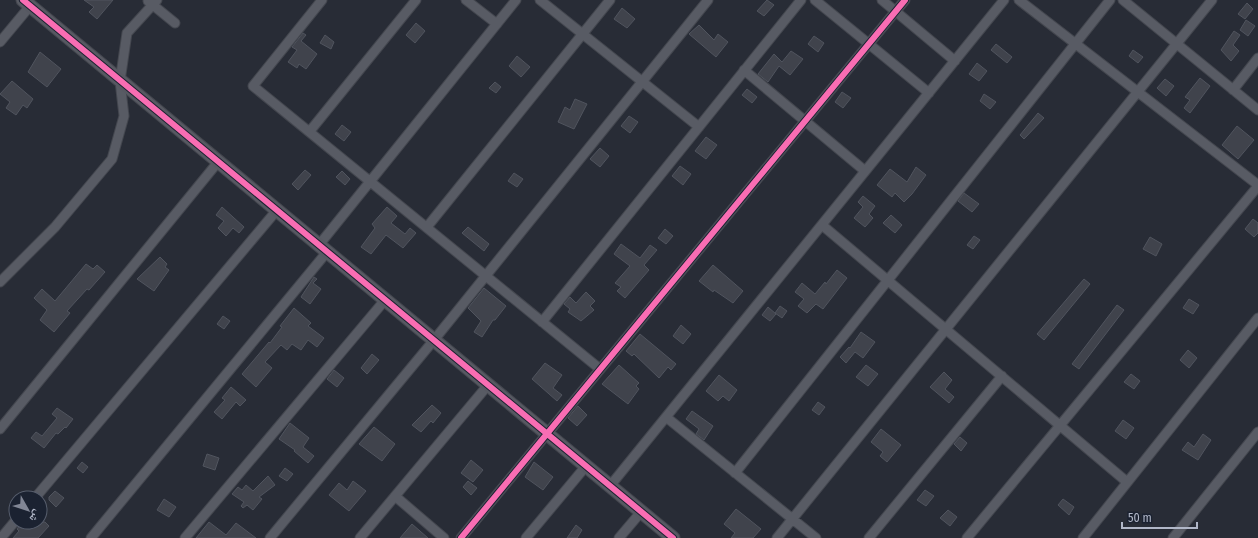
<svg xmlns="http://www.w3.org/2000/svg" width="1258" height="538" font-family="'Fira Sans Condensed','Noto Naskh Arabic',sans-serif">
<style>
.building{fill:#40434c;stroke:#50545e}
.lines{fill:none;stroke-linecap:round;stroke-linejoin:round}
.street-casing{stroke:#44474f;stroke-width:11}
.secondary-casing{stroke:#44474f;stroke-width:15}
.street{stroke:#585b64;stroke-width:9}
.secondary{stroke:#575962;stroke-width:13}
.cycleway-casing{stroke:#1b2231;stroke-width:8}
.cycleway{stroke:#f96db3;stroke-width:6}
</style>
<rect width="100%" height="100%" fill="#282c36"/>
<path class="building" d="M84,0h29l-16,19 -8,-7 5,-5z
M767,0l7,5 -10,11 -7,-5z
M1247,3l6,6 -8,10 -7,-5z
M622,8l13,11 -8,9 -13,-9z
M1246,20l9,6 -7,10 -8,-6z
M416,23l9,8 -10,12 -9,-8z
M699,25l15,15 4,-6 10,8 -12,15 -27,-23z
M1234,31l6,4 -7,10 6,6 -8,10 -10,-11z
M303,33l3,2 -5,6 16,13 -11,15 -7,-5 -2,4 -9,-6 9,-12 -5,-3z
M325,35l9,7 -3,7 -11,-6z
M814,36l10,7 -6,9 -10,-8z
M996,44l16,13 -5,6 -16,-13z
M1133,50l10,7 -5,6 -9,-7z
M791,51l12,8 -13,16 -11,-9 -11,16 -10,-8 16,-20 8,8z
M40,52l21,17 -14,18 -19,-15z
M517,56l13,11 -9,10 -12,-11z
M977,63l10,8 -8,10 -10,-7z
M1200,78l10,8 -20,27 -6,-5 6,-8 -5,-3z
M1165,79l9,7 -8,10 -9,-8z
M12,81l21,18 -6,9 -4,-3 -7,10 -10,-7 4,-6 -10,-8z
M495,82l6,5 -5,6 -7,-5z
M747,89l10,8 -5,6 -10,-8z
M842,92l9,6 -8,10 -8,-6z
M984,94l12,8 -6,7 -10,-8z
M575,99l12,5 -13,25 -16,-7 7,-15 5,3z
M1038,113l6,5 -20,21 -4,-4z
M629,116l9,6 -8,11 -9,-7z
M342,125l9,7 -7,9 -9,-7z
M1237,126l17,14 -16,19 -16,-14z
M706,137l11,8 -11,14 -11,-8z
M600,148l9,8 -9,11 -10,-8z
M680,166l11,8 -8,11 -11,-9z
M916,167l10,8 -14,19 -8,8 -9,-9 -3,4 -15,-12 13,-16 17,13z
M305,170l6,5 -13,15 -6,-6z
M342,171l8,8 -5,6 -9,-8z
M514,173l9,6 -6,8 -9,-6z
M964,193l15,11 -7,8 -14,-11z
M863,196l12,10 -6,8 4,4 -8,9 -11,-9 9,-11 -5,-5z
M222,207l22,20 -5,6 -6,-5 -7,8 -8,-8 6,-7 -8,-6z
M387,207l10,9 -6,7 14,11 5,-6 6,5 -13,15 -17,-13 -15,19 -10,-7 14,-19 -3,-4z
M891,215l11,10 -7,8 -12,-10z
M1253,219l5,4v10l-4,4 -9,-8z
M468,227l21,17 -5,7 -22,-18z
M665,229l8,7 -7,8 -8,-6z
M974,236l6,4 -7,9 -6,-4z
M1150,237l12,7 -6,12 -13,-7z
M621,244l19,14 10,-13 7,5 -13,15 5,5 -24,28 -8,-7 4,-4 -6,-4 15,-17 -16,-12z
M160,257l7,7 -2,3 4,3 -15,21 -17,-12z
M86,264l7,5 4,-4 8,7 -16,18 -2,-1 -20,22 3,2 -16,19 -14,-12 7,-10 -13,-12 8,-9 13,12z
M713,265l30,26 -10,12 -19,-13 -1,2 -14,-11z
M837,270l10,8 -24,31 -7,-5 -9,9 -9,-7 6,-7 -9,-7 7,-9 13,11 10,-12 1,2z
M314,277l3,2 -4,4 8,6 -11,15 -9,-7z
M1084,279l6,5 -46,56 -7,-6z
M484,288l22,18 -11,14h-2l-11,17 -8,-5 7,-11 -13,-13z
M586,292l9,9 -5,5 4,4 -13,11 -13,-9 2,-3 -6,-5 6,-7 6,6z
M1189,299l10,6 -6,9 -10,-6z
M1117,305l7,5 -45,59 -7,-5z
M780,306l7,5 -5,7 -7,-5z
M768,307l8,7 -6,7 -8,-6z
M294,308l17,15 -3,3 16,12 -7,9 -9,-7 -7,10 -9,-6 -5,6 -6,-5 -16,17 7,6 -16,19 -14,-13 27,-32 1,1 12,-16 -2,-1z
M223,316l7,5 -6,8 -7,-5z
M681,325l10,9 -8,10 -10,-8z
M861,332l14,10 -12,16 -8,-6 -9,11 -6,-6 9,-10 1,1z
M640,334l36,30 -5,6 -3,-3 -9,11 -25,-24 -2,2 -6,-5z
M1188,350l9,8 -8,10 -9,-8z
M372,354l7,6 -12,14 -6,-6z
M545,363l17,12 -9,13 9,7 -5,6 -25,-22z
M619,365l20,18 -3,3 3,3 -11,15 -26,-20z
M866,365l12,9 -10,12 -12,-9z
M334,370l10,8 -7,9 -10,-8z
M944,372l8,8 -7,9 9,8 -5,6 -19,-16z
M1131,374l9,7 -6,8 -10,-7z
M719,375l18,15 -8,11 -6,-5 -5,5 -12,-10z
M231,387l15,13 -6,6 -4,-4 -14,17 -8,-7 11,-12 -3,-2z
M818,402l7,5 -6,8 -7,-5z
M432,405l9,8 -8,10 -2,-2 -10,11 -9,-7z
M578,406l9,9 -10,11 -9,-8z
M57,408l16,11 -7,9 -1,-1 -7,7 -2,-1 -12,15 -13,-10 5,-6 6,4 15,-18 -5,-4z
M692,411l21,15 -9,14 -8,-6 3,-5 -13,-10z
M1123,420l11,8 -8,11 -11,-8z
M290,423l19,15 -6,9 11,9 -6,7 -14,-12 1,-1 -16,-11z
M374,427l21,17 -13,17 -23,-17z
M881,429l20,16 -14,17 -7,-6 3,-4 -12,-10z
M1203,434l8,6 -13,20 -16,-10 6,-8 6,5z
M960,437l7,6 -6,8 -7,-7z
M207,454l12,4 -4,12 -12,-4z
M471,460l12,10 -10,12 -12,-9z
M82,462l6,5 -5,6 -6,-5z
M534,462l19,15 -10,13 -18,-13z
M285,468l8,6 -6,7 -8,-5z
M268,476l7,9 -16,12 3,2 -9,11 -6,-5 -4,3 -2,-2 3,-4 -12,-8 6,-7 4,3 4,-5 7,6z
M353,481l13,10 -17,20 -20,-16 10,-12 8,7z
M468,481l9,7 -6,7 -8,-8z
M925,490l9,6 -8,10 -9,-6z
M55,491l9,7 -8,9 -7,-7v-3z
M164,499l12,8 -7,10 -12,-7z
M1063,499l11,8 -5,8 -11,-10z
M736,509l25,20 -8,9h-22l4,-5 -11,-9z
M948,510l9,7 -7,9 -10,-8z
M22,522h23l4,4 -11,12h-25l6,-7 -2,-2z
M209,522l17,13 10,-12 20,15h-60z
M412,524l16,14h-28z
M576,525l6,5 -5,8h-10z"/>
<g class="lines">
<defs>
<path id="street" d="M322,0l-69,86 347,283
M466,0l31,24
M540,0l159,127
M815,0l114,93
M882,0l73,61
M1019,0l239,185
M1123,0l135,110
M148,1l27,22
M0,42l30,-36
M744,70l121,101
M1233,90l25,-32
M310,131l106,-131
M822,225l305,257
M427,227l183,-227
M319,245l197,-245
M0,282l55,-55 57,-68 12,-43 -4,-35 7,-48 30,-33
M542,322l259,-322
M666,417l150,121
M0,429l218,-267
M735,473l375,-473
M610,486l394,-486
M395,496l49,42
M35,498l242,-288
M1,538l15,-18
M91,538l236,-286
M185,538l200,-238
M270,538l164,-198 274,-340
M360,538l128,-153
M461,538l444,-538
M526,538l60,-72
M619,538l22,-26
M777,538l435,-538
M869,538l133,-162
M967,538l291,-352
M1083,538l175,-220
M1173,538l85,-106"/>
<path id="secondary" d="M23,0l650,538"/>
</defs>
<use href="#street" class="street-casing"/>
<use href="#secondary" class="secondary-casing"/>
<use href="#street" class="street"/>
<use href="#secondary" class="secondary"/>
<defs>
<path id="cycleway" d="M23,0l650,538
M461,538l444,-538"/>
</defs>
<use href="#cycleway" class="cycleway-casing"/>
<use href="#cycleway" class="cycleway"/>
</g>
<g transform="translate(28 510) rotate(129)"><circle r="19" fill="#1b2231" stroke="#575e6d"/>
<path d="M0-3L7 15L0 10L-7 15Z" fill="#818695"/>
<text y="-6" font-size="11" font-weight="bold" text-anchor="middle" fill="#b1b7c8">ش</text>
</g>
<path d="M1122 522v6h75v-6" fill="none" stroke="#b1b7c8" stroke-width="2"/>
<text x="1128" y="522" font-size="12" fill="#b1b7c8" stroke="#1b2231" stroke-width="3" paint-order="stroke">50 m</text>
</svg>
